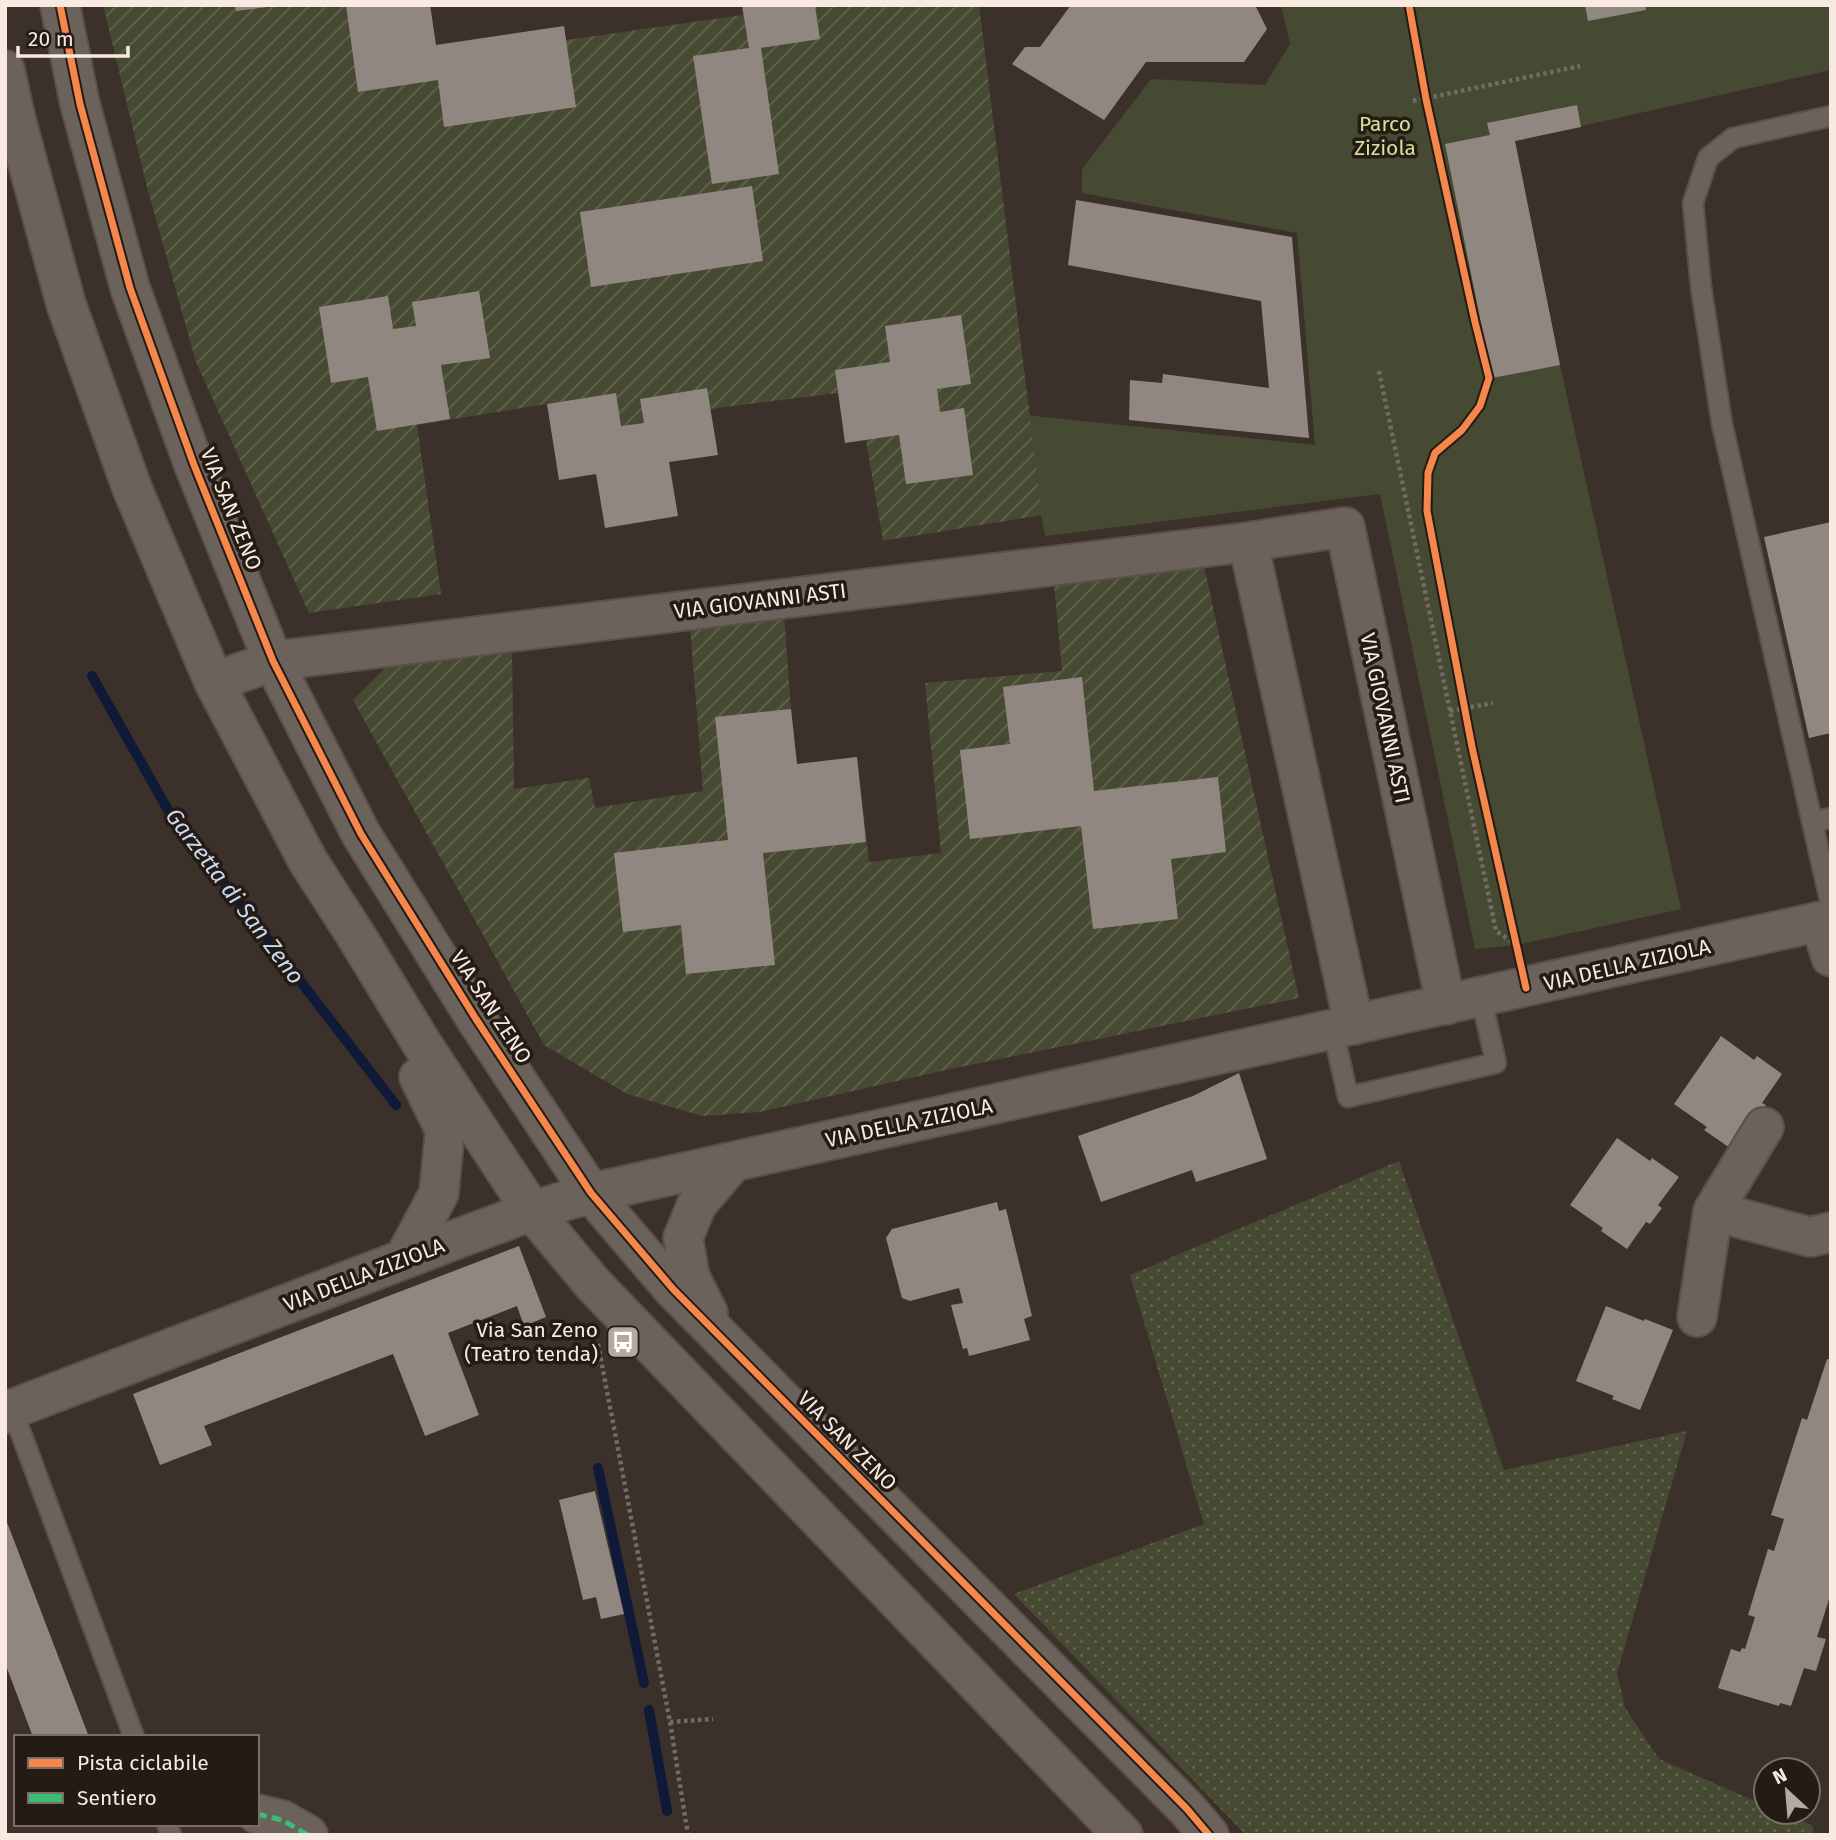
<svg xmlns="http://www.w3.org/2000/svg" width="1836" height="1840" font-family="'Fira Sans',sans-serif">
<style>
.grass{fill:url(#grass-dots)}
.park{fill:#474a32}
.garden{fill:url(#garden-furrows)}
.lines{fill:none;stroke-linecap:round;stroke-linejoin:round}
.stream{stroke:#0e1a38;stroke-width:10}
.building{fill:#918781}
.lane-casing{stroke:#5a5049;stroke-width:23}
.street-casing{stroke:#5a5049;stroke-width:42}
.secondary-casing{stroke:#5a5049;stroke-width:42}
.path{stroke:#736c66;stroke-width:4.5;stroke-dasharray:3.5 3.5;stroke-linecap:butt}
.lane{stroke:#6a625b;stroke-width:19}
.street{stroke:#6a625b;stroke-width:38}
.secondary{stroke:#6a625b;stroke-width:38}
.quiet{stroke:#3abd76;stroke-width:5;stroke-dasharray:10 5;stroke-linecap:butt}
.cycleway-casing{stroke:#241b14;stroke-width:11}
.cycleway{stroke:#f5874c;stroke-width:7}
.labels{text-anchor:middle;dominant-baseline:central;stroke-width:7;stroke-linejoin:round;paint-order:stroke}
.park-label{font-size:21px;fill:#d3e197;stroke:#241b14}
.street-label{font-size:21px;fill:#f8eae1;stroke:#241b14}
.poi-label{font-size:21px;fill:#f8eae1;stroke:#241b14;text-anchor:end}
.water-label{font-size:23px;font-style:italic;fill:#cbd8f2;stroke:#241b14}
</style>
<defs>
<pattern id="grass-dots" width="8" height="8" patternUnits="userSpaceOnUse" patternTransform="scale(1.75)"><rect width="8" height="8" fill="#474a32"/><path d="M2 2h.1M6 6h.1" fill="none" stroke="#62644f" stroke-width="1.8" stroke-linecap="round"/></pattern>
<pattern id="garden-furrows" width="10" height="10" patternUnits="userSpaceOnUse" patternTransform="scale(1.75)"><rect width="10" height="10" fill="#474a32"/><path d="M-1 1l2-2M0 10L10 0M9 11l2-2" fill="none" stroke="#62644f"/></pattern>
</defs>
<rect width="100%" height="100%" fill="#3c312a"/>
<path class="grass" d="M1399,1161l105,309 183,-39 -70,242 8,35 34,51 107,47v6h14l33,14 1,9h-568l-232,-241 190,-70 -74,-249z"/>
<path class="park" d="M1281,5h550v65l-316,71 45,224 121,544 -164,36 -42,4 -95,-455 -335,42 -21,-121 291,30 -18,-212 -215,-40v-24l69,-90 114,6 25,-41z"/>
<path class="garden" d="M103,5h327l6,40 130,-5 177,-25 -1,-10h237l63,510 -159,26 -17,-101 -28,-47 -128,16 -3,-21 -66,11 3,24 -23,3 -6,-33 -198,32 24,169 -132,19 -113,-251 -49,-175z
M1204,566l95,432 -353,72 -186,42 -58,4 -75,-22 -83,-49 -191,-345 34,-34 125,-14 2,137 75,-11 6,30 108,-17 -13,-165 94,-11 7,94 6,55 60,-7 12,105 72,-9 -16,-170 137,-12 -8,-87z"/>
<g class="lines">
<path class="stream" d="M92,676l76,134 228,295
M598,1468l46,215
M649,1710l18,101"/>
</g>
<path class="building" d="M235,5h31l1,2 -31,4z
M346,5h84l6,40 128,-19 12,81 -132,20 -6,-47 -80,12z
M742,5h73l5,34 -59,9 18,126 -67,10 -19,-128 56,-8z
M1071,5h184l12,24 -23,33h-98l-42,58 -92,-56 13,-17h15z
M1585,5h60l1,5 -58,11z
M1577,105l4,22 -66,14 45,224 -68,13 -47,-234 45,-9 -3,-12z
M752,186l11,75 -172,26 -11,-75z
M1076,200l216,37 17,201 -180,-18 1,-40 32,3 1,-9 106,14 -8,-87 -193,-36z
M479,291l11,67 -49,7 9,54 -73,12 -9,-54 -37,6 -12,-76 69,-11 5,33 23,-3 -4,-24z
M961,315l10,69 -34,5 3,23 24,-4 9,67 -67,9 -7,-49 -54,8 -10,-73 55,-8 -5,-36z
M707,388l11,67 -49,7 9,54 -73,12 -9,-54 -37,6 -12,-76 69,-11 5,33 23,-3 -4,-24z
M1831,522v211l-22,5 -45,-201z
M1082,677l12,114 124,-14 8,75 -55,7 7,60 -85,10 -12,-103 -111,13 -10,-89 50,-6 -7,-57z
M791,709l6,55 60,-7 9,85 -103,11 12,112 -89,9 -5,-49 -58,7 -9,-79 114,-13 -13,-123z
M1721,1036l33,24 3,-4 25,18 -20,29 4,2 -12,18 -24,25 -26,-18 3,-3 -33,-23z
M1239,1073l28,86 -71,23 -4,-12 -91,32 -23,-66 115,-40z
M1617,1138l33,23 2,-3 27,19 -21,28 4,3 -12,16 -4,-2 -19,27 -26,-18 2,-3 -33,-23z
M997,1202l2,9 7,-2 26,107 -8,3 6,21 -61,16 -2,-8 -4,1 -12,-44 12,-2 -4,-15 -49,13 -8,-3 -16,-60 6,-9z
M519,1246l27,71 -22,9 -7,-20 -69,27 31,82 -54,21 -32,-82 -189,72 8,19 -52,20 -27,-71z
M1606,1306l38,15 1,-2 28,11 -33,80 -28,-11 2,-3 -38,-15z
M1827,1359l4,1v233l-14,44 9,2 -10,32 -12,-3 -13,38 -11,-3 -1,3 -61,-18 13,-39 9,3 2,-4 3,1 10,-32 -7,-2 20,-66 6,2 10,-32 -13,-4 31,-97 5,2z
M595,1491l29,123 -23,5 -5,-22 -13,3 -24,-100z
M5,1517l84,220h-56l-28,-74z"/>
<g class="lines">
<defs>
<path id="lane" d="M1831,116l-98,22 -25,20 -15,45 8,84 21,137 109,481
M1812,822l19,-4
M1333,1030l15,67 148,-34 -15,-66
M6,1407l6,2 122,328
M167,1824l4,11"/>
<path id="street" d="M1248,542l106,483
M273,661l975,-119 97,-15 101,478
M1820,922l11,35
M1713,1211l97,26 21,-5
M1697,1317l16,-106 51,-84
M257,1814l25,6 26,15"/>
<path id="secondary" d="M60,5l20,99 50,184 64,177 79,196 88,173 115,185 115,174 82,96 514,520 22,26
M5,70l11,50 50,184 66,184 82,194 94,179 47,73 67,110 110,167 61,73 530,551
M214,682l59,-21
M404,1259l35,-66 6,-63 -26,-53
M708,1313l-18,-36 -7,-39 14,-34 36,-42
M5,1414l7,-5 450,-172 70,-26 59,-18 1240,-274"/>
</defs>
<use href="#lane" class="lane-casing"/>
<use href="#street" class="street-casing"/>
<use href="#secondary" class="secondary-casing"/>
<path class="path" d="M1413,101l167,-35
M1379,371l117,560 21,14
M1450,711l43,-8
M598,1344l72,378 18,113
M670,1722l43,-3"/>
<use href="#lane" class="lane"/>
<use href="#street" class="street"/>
<use href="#secondary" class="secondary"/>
<path class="quiet" d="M257,1814l25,6 26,15"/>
<defs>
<path id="cycleway" d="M60,5l20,99 50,184 64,177 79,196 88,173 115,185 115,174 82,96 514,520 22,26
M1409,5l17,94 49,223 14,56 -9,28 -18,24 -27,23 -7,20 -1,38 45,236 54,241"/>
</defs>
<use href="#cycleway" class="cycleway-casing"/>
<use href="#cycleway" class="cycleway"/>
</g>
<defs>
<symbol id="bus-square" viewBox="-11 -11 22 22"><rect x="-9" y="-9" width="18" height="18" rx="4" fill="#b6a9a1" stroke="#241b14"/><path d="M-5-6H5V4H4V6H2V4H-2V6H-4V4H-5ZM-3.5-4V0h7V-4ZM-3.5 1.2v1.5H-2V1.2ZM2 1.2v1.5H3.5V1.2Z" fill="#fff"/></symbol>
</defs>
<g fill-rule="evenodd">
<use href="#bus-square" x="604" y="1323" width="38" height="38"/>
</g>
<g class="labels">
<g class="park-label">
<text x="1385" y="124">Parco<tspan x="1385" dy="24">Ziziola</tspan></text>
</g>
<g class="street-label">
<text transform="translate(231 509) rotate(68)">VIA SAN ZENO</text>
<text transform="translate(760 601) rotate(-7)">VIA GIOVANNI ASTI</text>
<text transform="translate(1385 718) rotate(78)">VIA GIOVANNI ASTI</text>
<text transform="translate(1627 965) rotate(-13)">VIA DELLA ZIZIOLA</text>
<text transform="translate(491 1007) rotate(57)">VIA SAN ZENO</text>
<text transform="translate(909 1123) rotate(-12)">VIA DELLA ZIZIOLA</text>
<text transform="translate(364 1275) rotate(-21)">VIA DELLA ZIZIOLA</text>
<text transform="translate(847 1441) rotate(45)">VIA SAN ZENO</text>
</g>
<g class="poi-label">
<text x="598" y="1330">Via San Zeno<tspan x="598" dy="24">(Teatro tenda)</tspan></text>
</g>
<g class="water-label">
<text transform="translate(235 896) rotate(53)">Garzetta di San Zeno</text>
</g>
</g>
<rect width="1836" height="1840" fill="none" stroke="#f8eae1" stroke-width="14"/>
<rect x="14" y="1735" width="245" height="91" fill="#241b14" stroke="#796e66" stroke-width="2"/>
<rect x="28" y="1758" width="35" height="10" fill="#f5874c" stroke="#796e66" stroke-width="2"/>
<text x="77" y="1770" font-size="21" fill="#f8eae1">Pista ciclabile</text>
<rect x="28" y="1793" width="35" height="10" fill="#3abd76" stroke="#796e66" stroke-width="2"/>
<text x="77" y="1805" font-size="21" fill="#f8eae1">Sentiero</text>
<g transform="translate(1787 1791) rotate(334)"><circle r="33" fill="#241b14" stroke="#796e66" stroke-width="2"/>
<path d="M0-5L12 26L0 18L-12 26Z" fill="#b6a9a1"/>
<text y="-10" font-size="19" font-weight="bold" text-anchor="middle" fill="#f8eae1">N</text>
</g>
<path d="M18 46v10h110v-10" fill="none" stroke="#f8eae1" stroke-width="3.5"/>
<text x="28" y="46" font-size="21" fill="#f8eae1" stroke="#241b14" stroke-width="5" paint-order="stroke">20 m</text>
</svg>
